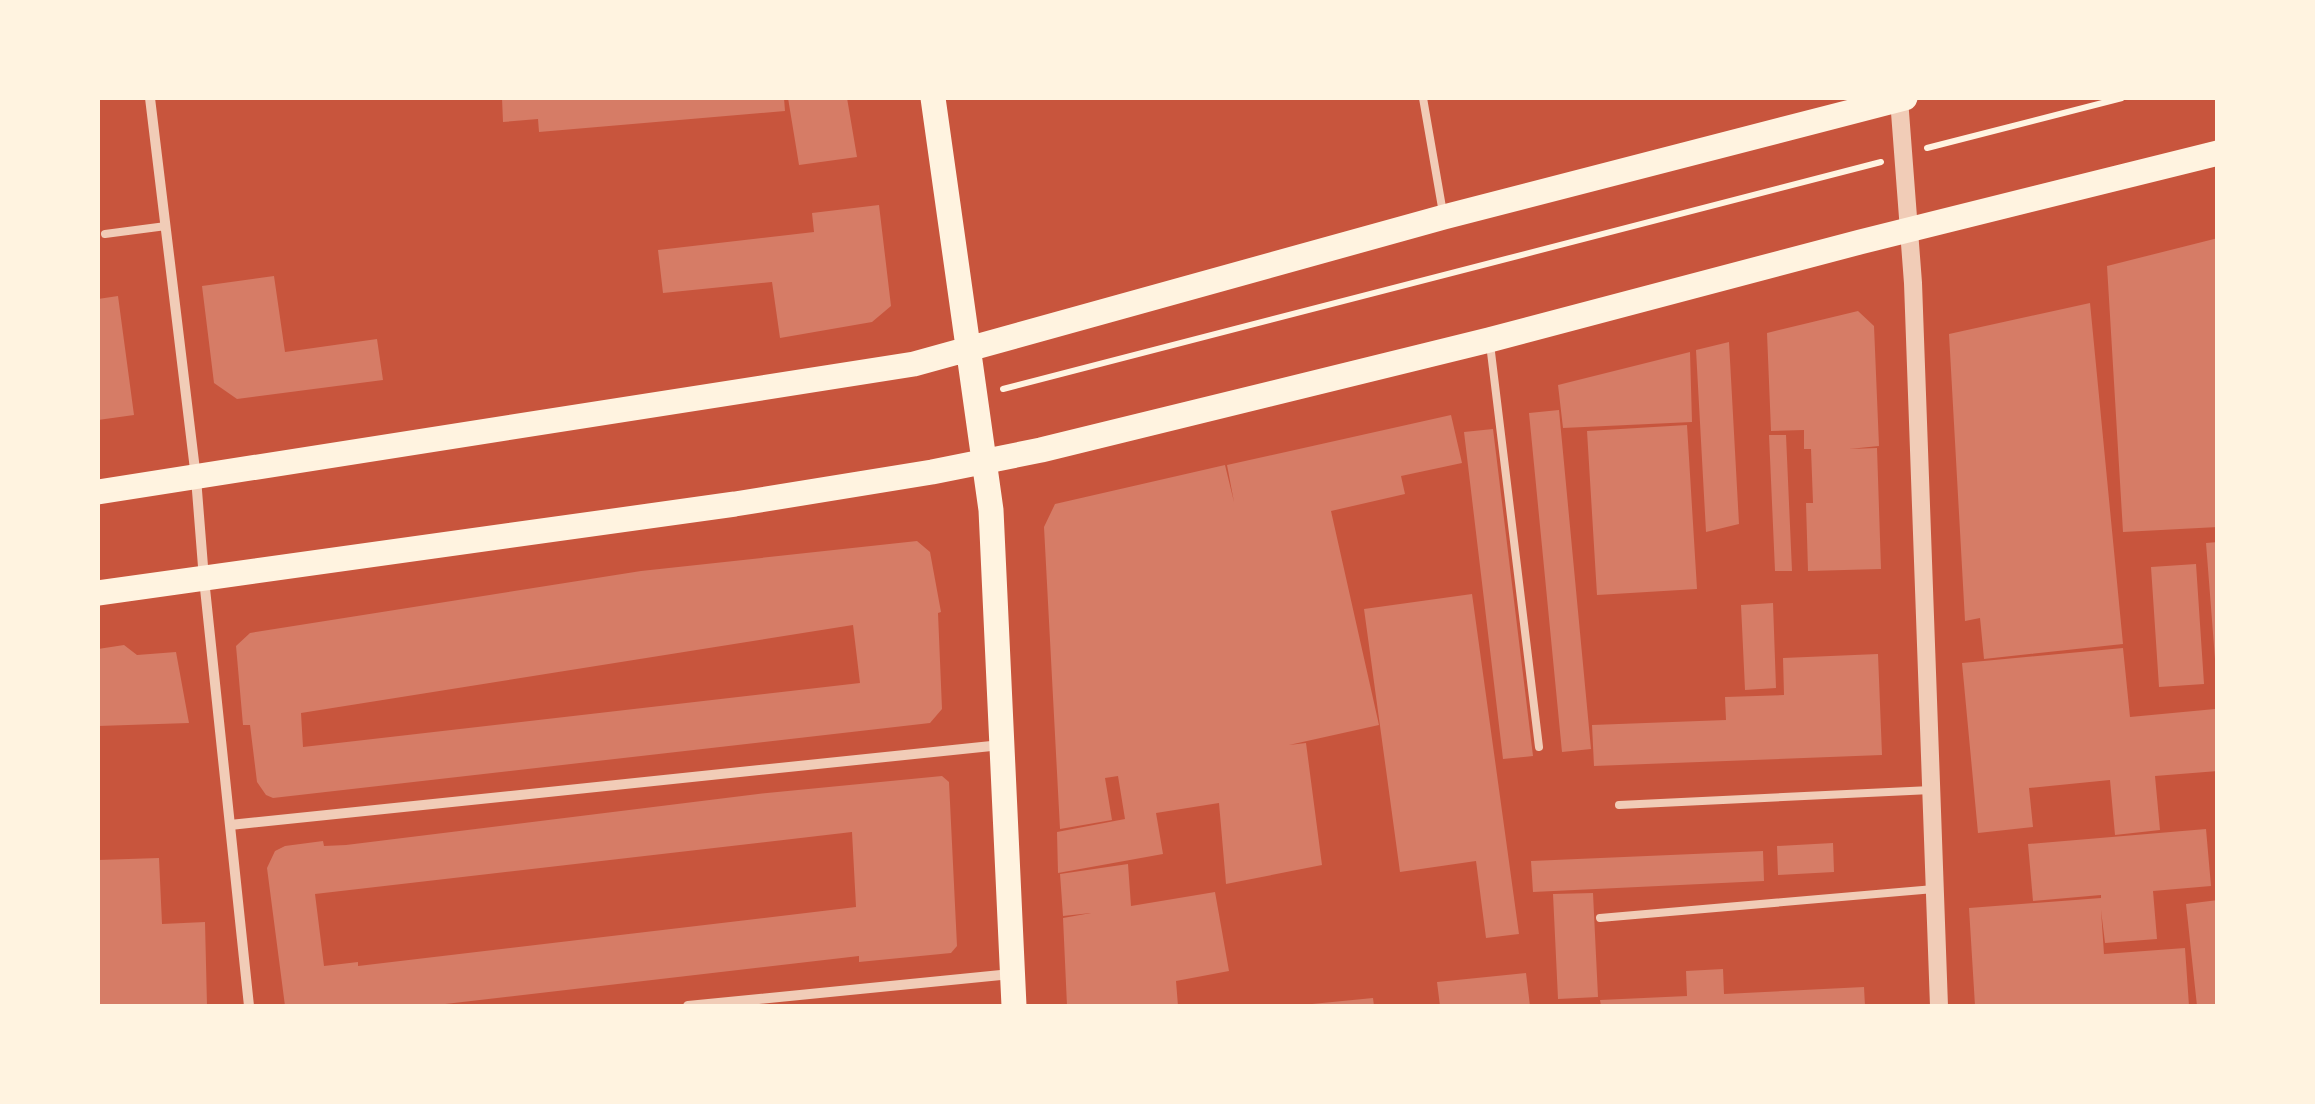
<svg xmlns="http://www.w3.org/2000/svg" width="2315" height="1104" font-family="Raleway,sans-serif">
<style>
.building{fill:#d67c66;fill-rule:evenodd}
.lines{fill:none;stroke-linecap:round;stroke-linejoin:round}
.path{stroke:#fff3e0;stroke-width:6}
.service{stroke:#f1ccb7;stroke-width:8}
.minor{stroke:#f1ccb7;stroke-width:10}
.tertiary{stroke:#f1ccb7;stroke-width:18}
.primary{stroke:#fff3e0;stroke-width:25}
</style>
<rect width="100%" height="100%" fill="#c8553d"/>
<path class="building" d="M502,98h282l1,13 -246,21 -1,-13 -35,3z
M788,98h59l10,59 -58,8z
M879,205l12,101 -19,16 -92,16 -8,-56 -109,11 -5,-43 156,-18 -2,-19z
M2218,238v289l-95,5 -16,-266z
M274,276l11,76 92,-13 6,41 -146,19 -23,-16 -12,-97z
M118,296l16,119 -36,5v-121z
M2090,303l33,341 -139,15 -4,-41 -15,3 -16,-287z
M1858,311l16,15 5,120 -30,3 28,-1 4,121 -73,2 -2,-68h7l-2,-54h-7v-19l-33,1 -4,-98z
M1729,342l10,182 -33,8 -10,-182z
M1690,352l2,70 -129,6 -5,-43z
M1559,410l32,339 -29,3 -33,-339z
M1451,415l11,48 -61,13 4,18 -74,17 48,214 -90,20 17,-2 16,122 -96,19 -7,-81 -63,10 7,41 -105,19 -1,-41 68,-13 -7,-43 -13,2 7,42 -52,9 -16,-302 11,-23 170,-39 9,37 -7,-37z
M1687,425l10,164 -100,6 -10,-164z
M1493,429l40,327 -30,3 -39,-327z
M1769,435h17l6,136h-17z
M917,541l13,11 11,60 -3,1 4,96 -12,14 -657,75 -7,-3 -9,-13 -7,-57h-7l-7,-79 14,-13 391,-62zM853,625l7,58 -557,64 -2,-34z
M2218,542v117h-3l-9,-116z
M2196,564l8,120 -45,3 -8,-120z
M1472,594l47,340 -33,4 -10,-77 -76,11 -36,-263z
M1773,603l3,85 -31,2 -4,-85z
M124,645l13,10 39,-3 13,71 -91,3v-77z
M2123,648l7,69 85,-8 3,62 -63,5 5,54 -45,5 -5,-55 -81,8 4,39 -55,6 -16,-170z
M1878,654l4,101 -288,11 -2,-41 134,-5 -1,-23 59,-2 -1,-37z
M942,776l7,6 8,164 -6,7 -92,9v-6l-431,50h-143l-18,-138 8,-17 10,-5 38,-5 1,5 22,-1 421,-52zM852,832l4,75 -498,59v-4l-34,4 -9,-72z
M2206,829l5,57 -58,5 4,48 -52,4 -4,-33 3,44 81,-6 4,58h-214l-6,-98 132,-10v-3l-68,6 -5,-57z
M1833,843l1,29 -56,3 -1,-29z
M1763,851l1,30 -231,11 -2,-31z
M159,858l3,66 43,-2 2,84h-109v-146z
M1128,864l3,42 84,-14 14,79 -53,10 2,25h-111l-4,-88 28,-5 -28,3 -3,-42z
M1593,893l5,104 -40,2 -5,-105z
M2218,900v106h-21l-11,-102z
M1723,969l1,25 140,-7 1,19h-264l-1,-6 87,-4 -1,-25z
M1526,973l4,33h-90l-3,-24z
M1373,998l1,8h-62v-2z"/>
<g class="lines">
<path class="path" d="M1927,148l195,-50
M1003,389l878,-227"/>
<path class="service" d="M1423,98l20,115
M105,234l61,-8
M1490,344l49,403
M1619,805l312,-15
M1600,918l334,-29"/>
<path class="minor" d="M150,98l46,380 8,101 45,427
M230,825l771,-80
M688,1006l323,-32"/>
<path class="tertiary" d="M1899,99l14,184 26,723"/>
<path class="primary" d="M933,98l58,412 23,496
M98,492l816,-128 530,-147 461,-119
M98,593l637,-89 197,-32 109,-22 448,-110 371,-98 358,-89"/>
</g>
<rect width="2315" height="1104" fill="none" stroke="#fff3e0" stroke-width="200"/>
</svg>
